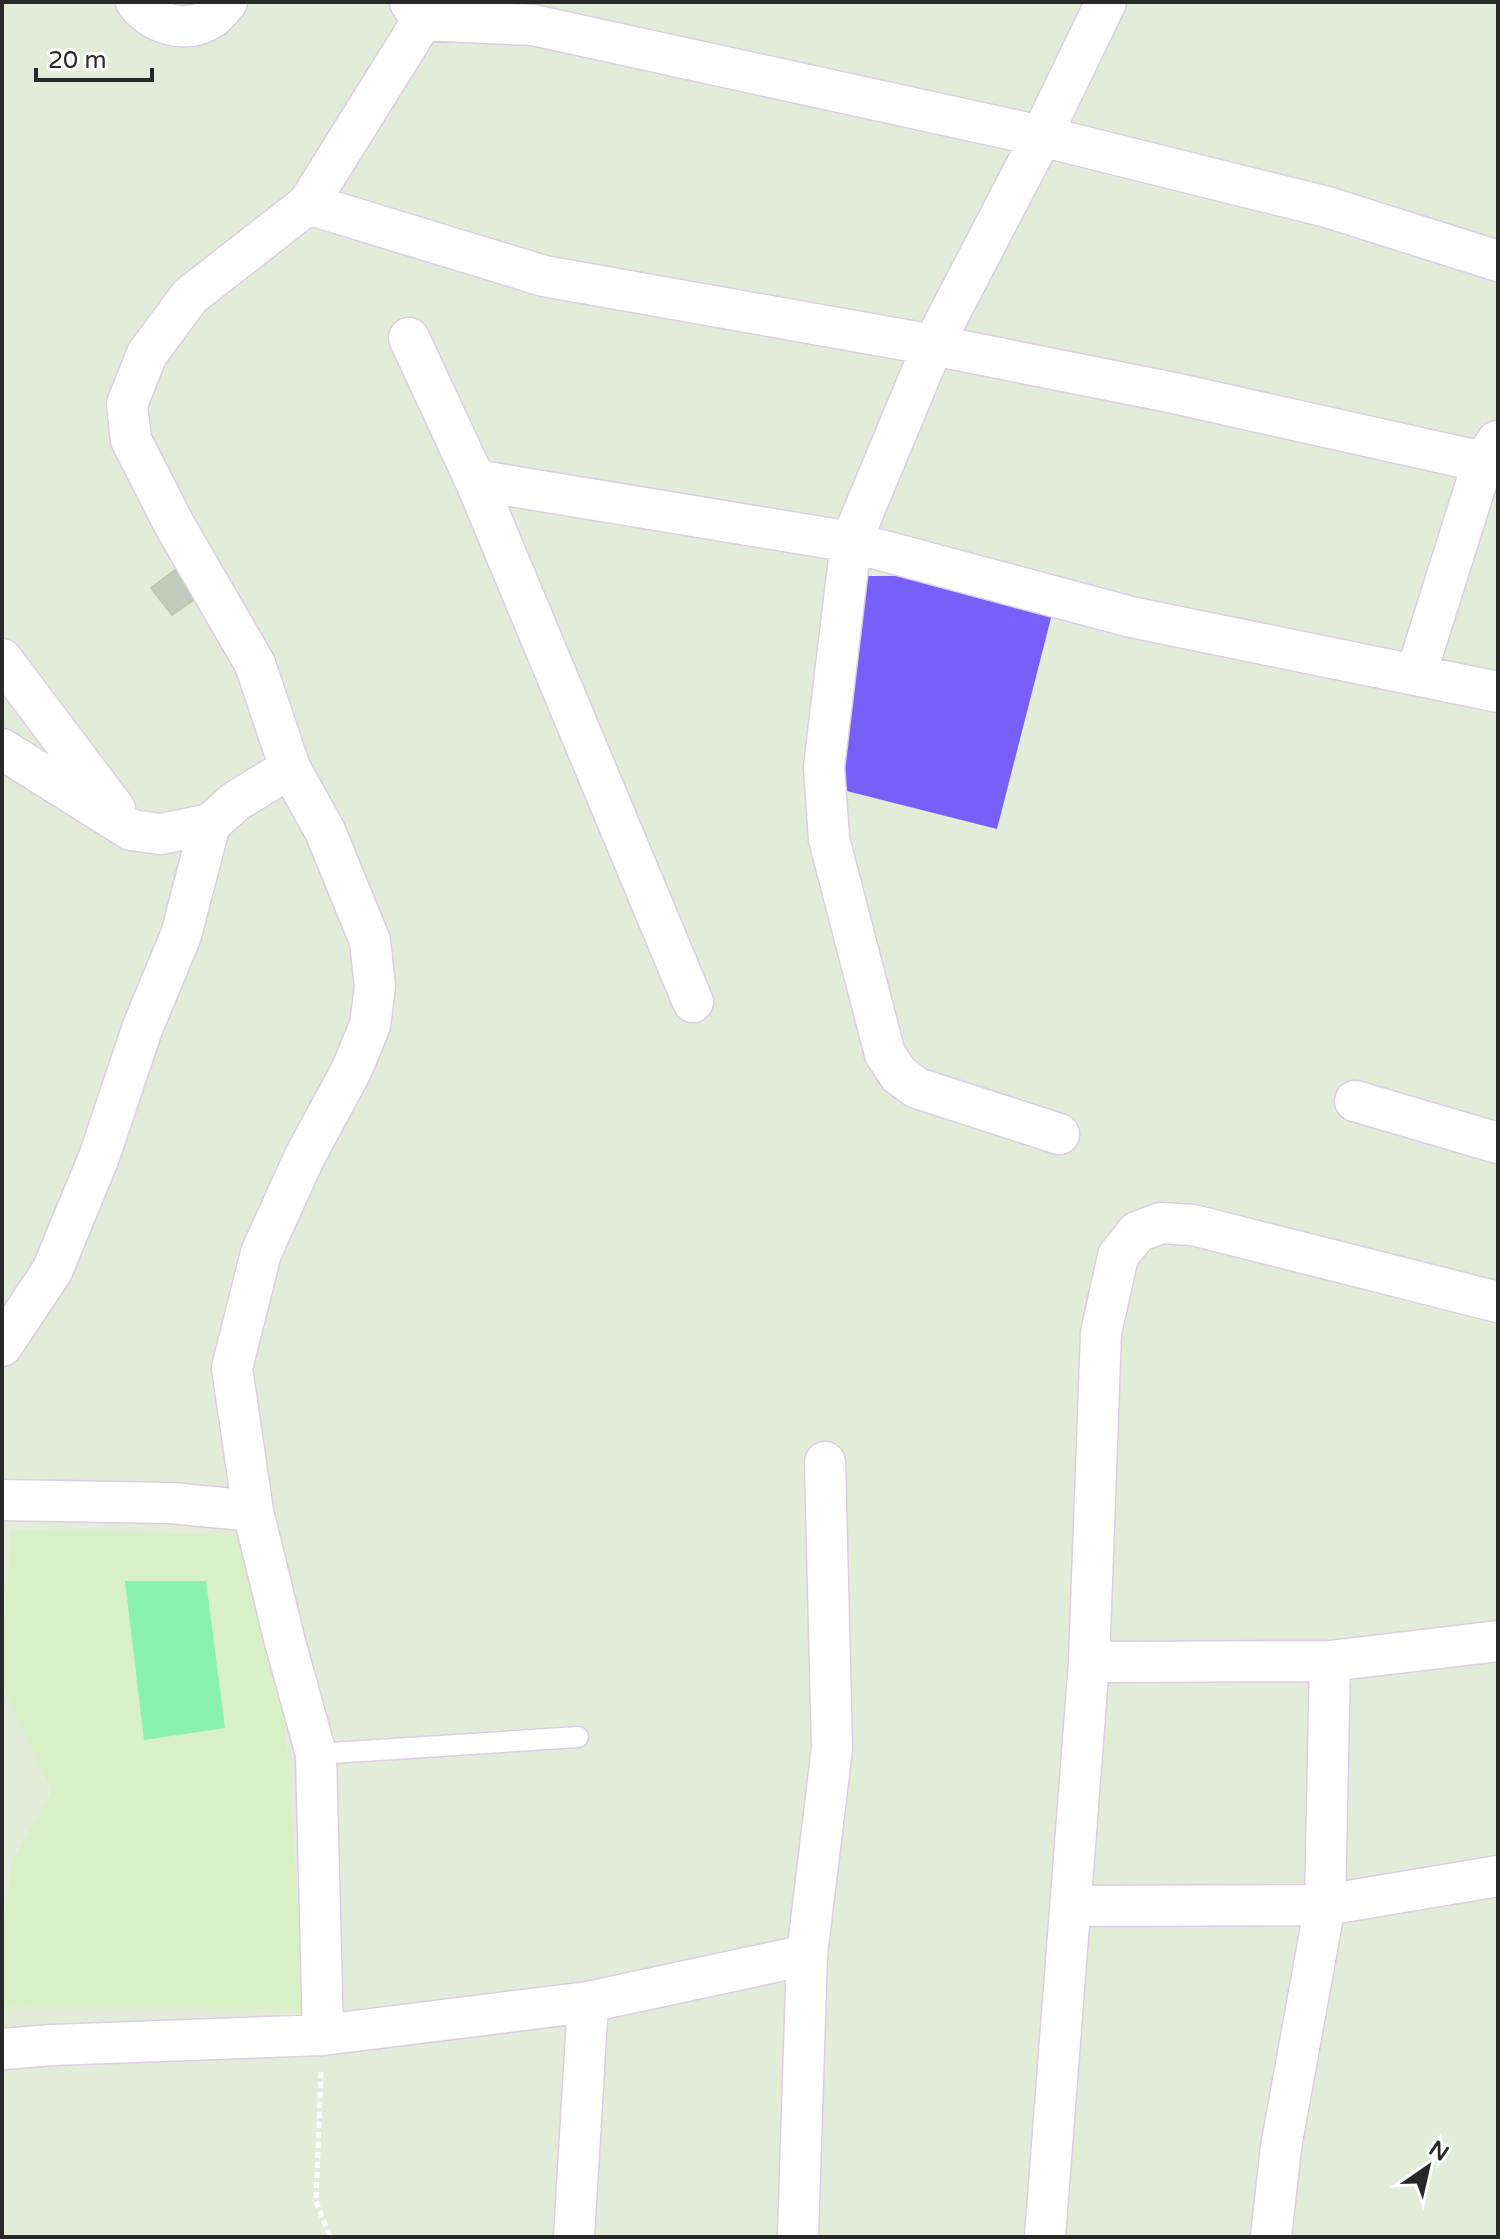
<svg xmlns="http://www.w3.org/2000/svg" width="1500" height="2239" font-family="'Varela Round',sans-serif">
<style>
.education{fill:#d7f0c5}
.pitch{fill:#88f2ab}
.water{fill:#795ffa}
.building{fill:#c2cabb;stroke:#bcc8b2;stroke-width:2}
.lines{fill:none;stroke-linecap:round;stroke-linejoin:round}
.lane-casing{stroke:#ddcde3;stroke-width:23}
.street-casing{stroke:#ddcde3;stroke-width:43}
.path{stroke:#fff;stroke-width:5;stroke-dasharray:6 4;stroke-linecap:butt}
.lane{stroke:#fff;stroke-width:20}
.street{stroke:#fff;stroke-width:40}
</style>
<rect width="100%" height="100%" fill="#e3ecd8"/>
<path class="education" d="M11,1530l231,5 42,177 22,297 -304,-2v-61l10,-84 40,-71 -50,-106v-59l4,-9z"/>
<path class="pitch" d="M125,1581h81l19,147 -81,12z"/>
<path class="water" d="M856,576h67l129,38 -55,215 -182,-46z"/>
<path class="building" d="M178,568l20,29 -26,18 -21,-27z"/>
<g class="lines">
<defs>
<path id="lane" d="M316,1754l262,-17"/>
<path id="street" d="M136,2c18,23 51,33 77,15 5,-4 10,-11 14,-15
M410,2l11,18 112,5 508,111 286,71 171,54
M308,204l236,72 389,69 241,48 309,69
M409,338l66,142 218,522
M475,480l376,62 280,75 367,75
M2,659l113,150
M1416,674l67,-212 14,-21
M2,749l129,81 30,4 49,-10 26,-23 54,-33 -35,-104 -80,-138 -44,-86 -4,-36 20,-50 43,-58 118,-92 126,-202
M290,768l35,63 45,110 5,46 -5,38 -18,44 -48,89 -43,95 -29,115 21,143 32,131 31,112 7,281
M1355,1101l143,42
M1059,1134l-142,-46 -18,-13 -14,-21 -56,-215 -5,-72 27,-225 82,-197 102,-196 71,-147
M2,1346l50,-75 47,-114 43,-128 39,-94 29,-111
M2,1500l169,3 82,8
M1089,1662l241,-1 168,-20
M1072,1906l253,-1 173,-29
M2,2049l51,-4 270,-10 265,-33 219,-47
M574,2237l14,-235
M798,2237l9,-282 25,-207 -7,-286
M1045,2237l44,-575 12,-329 17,-77 19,-24 24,-9 32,2 305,77
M1271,2237l10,-90 44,-242 5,-244"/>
</defs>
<use href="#lane" class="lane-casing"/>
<use href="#street" class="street-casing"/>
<path class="path" d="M321,2072l-5,129 14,36"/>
<use href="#lane" class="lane"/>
<use href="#street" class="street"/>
</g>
<rect width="1500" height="2239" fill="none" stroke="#282828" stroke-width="8"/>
<g transform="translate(1428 2167) rotate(34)" stroke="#ffffff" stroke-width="6" paint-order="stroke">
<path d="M0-6L14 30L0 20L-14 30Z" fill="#282828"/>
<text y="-12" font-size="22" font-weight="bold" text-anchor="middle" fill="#282828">N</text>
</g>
<path d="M36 68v12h116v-12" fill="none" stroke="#282828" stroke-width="4"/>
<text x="48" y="68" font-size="24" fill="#282828" stroke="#ffffff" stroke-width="6" paint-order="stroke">20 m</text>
</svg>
